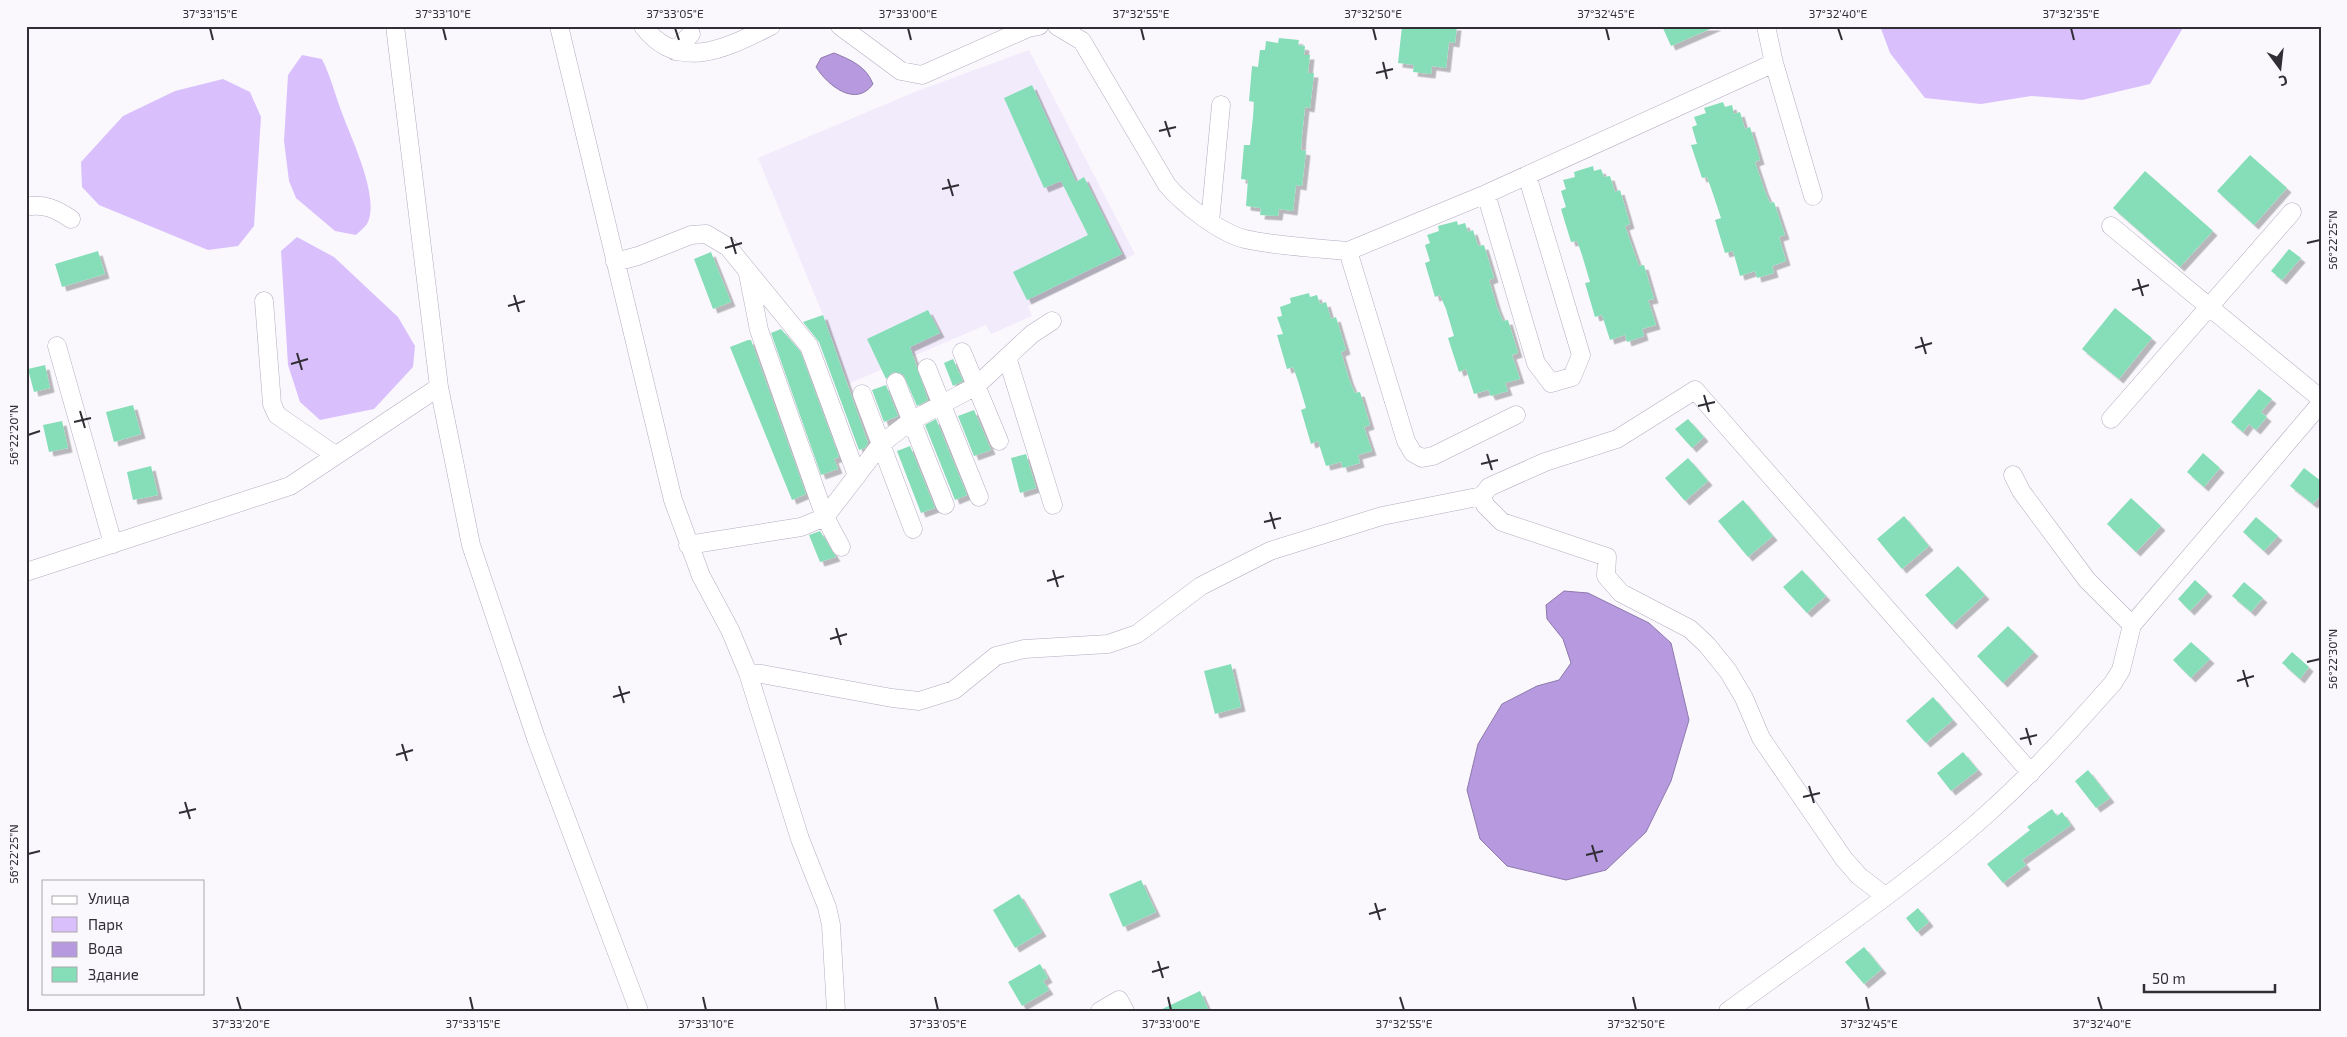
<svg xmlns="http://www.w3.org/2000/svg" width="2347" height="1037" font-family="'Exo 2',sans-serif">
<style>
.built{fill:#f2ebfc}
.green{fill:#d9c0fd}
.water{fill:#b699de;stroke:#8e79ac}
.building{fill:#85deb8;filter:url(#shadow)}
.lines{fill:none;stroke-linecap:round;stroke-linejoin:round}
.minor-casing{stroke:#b4acc0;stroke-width:19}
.minor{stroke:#fff;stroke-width:18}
.ticks{fill:none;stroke:#312e36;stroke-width:2}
.neatline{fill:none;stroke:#312e36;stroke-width:2}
.ticks-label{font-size:12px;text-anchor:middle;fill:#312e36}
</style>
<defs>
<filter id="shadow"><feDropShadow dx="4.5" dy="4.5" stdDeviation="0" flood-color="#0004"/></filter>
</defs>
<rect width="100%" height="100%" fill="#faf8fd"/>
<path class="built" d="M1029,50l106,204 -107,52 4,10 -41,18 -5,-9 -138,59 -25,-69 -65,-157 159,-67z"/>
<path class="green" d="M1880,26h304l-34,58 -68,16 -51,-4 -50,8 -56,-6 -35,-45z
M302,55l20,4c9,18 13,36 20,54 9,25 39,86 25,111 -3,4 -8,8 -11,11l-21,-4 -39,-33 -7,-17 -5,-40 4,-66z
M223,79l27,13 11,25 -7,109 -16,20 -30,4 -109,-45 -17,-18 -1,-25 42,-46 52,-25z
M297,237l37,20 64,60 17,29 -2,21 -39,42 -54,11 -20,-18 -12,-37 -7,-114z"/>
<path class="water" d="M834,53c17,7 32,13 39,31 -17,24 -45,2 -57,-17l5,-9z
M1564,591l24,2 61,30 22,20 18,77 -18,61 -25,51 -40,38 -40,10 -59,-14 -27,-27 -13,-49 11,-46 24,-40 35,-18 22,-6 12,-17 -8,-24 -16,-20 -1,-14z"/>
<path class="building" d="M1402,26h55l-2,17 -6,-1 -3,26 -14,-2 -1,8 -18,-2 1,-7 -16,-2z
M1662,26h55l-46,20z
M1279,38l20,2 -1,5 7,1 -1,9h6l-2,18h6l-4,35 -5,-1 -3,28 -1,15 5,1 -4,35 -6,-1 -3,26 -14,-2 -1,7 -18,-1 1,-7 -15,-2 2,-26 -7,-1 3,-34h6l3,-28 1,-15 -5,-1 3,-35 6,1 2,-17h5l1,-9 12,2z
M1032,85l44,97 8,-5 38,77 -95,46 -14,-28 75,-37 -27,-54 -17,7 -40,-90z
M1723,102l2,5 7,-2 2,9 6,-2 5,17 5,-2 10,33 -5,2 9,27 6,14 4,-1 11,33 -6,2 7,24 -14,5 2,7 -17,5 -2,-7 -15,5 -7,-25 -8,2 -10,-33 6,-2 -9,-27 -5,-14 -5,1 -11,-33 6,-1 -5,-17 5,-2 -3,-8 12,-4 -2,-5z
M2250,155l37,33 -33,37 -37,-34z
M1593,166l1,5 7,-2 3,8 6,-1 5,16 5,-2 10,34 -5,2 9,26 5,14 5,-1 10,34 -6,1 8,25 -14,4 2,7 -17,6 -2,-7 -15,5 -8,-25 -7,2 -10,-34 5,-1 -8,-27 -5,-14 -6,1 -10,-33 5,-2 -5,-16 5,-2 -3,-9 12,-3 -1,-5z
M2145,171l68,60 -33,36 -67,-59z
M1457,221l1,4 7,-2 3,9 5,-2 5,16 6,-1 10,33 -5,2 8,27 6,14 5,-1 10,33 -6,2 8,24 -15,4 3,8 -17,5 -3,-6 -14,4 -8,-25 -7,3 -11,-34 6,-2 -8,-27 -6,-14 -5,2 -10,-34 5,-2 -5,-16 5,-2 -3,-8 12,-4 -1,-5z
M2289,249l12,9 -19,22 -11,-9z
M98,251l7,23 -43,13 -7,-23z
M711,252l20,50 -18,7 -19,-50z
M1309,293l1,4 7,-2 3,9 6,-2 5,17 5,-2 10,33 -5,2 8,27 6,14 5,-1 10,33 -6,2 8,24 -14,4 2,8 -17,5 -2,-6 -15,4 -8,-25 -7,3 -10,-34 5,-2 -8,-27 -5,-14 -6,2 -10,-34 6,-1 -6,-17 5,-1 -2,-9 11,-4 -1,-5z
M2115,308l37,30 -33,41 -37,-30z
M928,310l12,23 -30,14 18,53 -11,6 -14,-32 -10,-2 -7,7 -19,-40z
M823,315l45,128 -3,5 -6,2 -40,-108 -16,-20z
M781,329l19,22 39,106 -5,2 4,10 -17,6 -50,-142z
M748,340h3l55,154 -14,6 -62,-153z
M953,359l10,22 -10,5 -9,-23z
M45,365l5,23 -16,4 -6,-23z
M886,385l12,31 -14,6 -12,-32z
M2259,389l13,10 -11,13 6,5 -11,13 -7,-6 -6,8 -12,-10z
M133,405l8,29 -27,8 -8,-30z
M974,410l17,40 -17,6 -16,-40z
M936,419l31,76 -12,5 -30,-75z
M1688,419l16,18 -12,11 -17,-19z
M62,421l6,27 -19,4 -6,-27z
M910,446l25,62 -14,5 -24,-62z
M2203,453l17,15 -16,19 -17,-15z
M1026,454l10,34 -16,5 -9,-35z
M1688,458l20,23 -23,20 -20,-23z
M151,466l7,29 -25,5 -6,-28z
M2304,468l17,13v14l-8,9 -23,-18z
M2131,498l30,28 -25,26 -29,-28z
M1743,500l30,36 -25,21 -30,-36z
M1904,516l25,30 -27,23 -25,-30z
M2256,517l22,19 -14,15 -21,-19z
M820,531l16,26 -16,5 -11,-27z
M1958,566l27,29 -33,30 -27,-30z
M1802,570l24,26 -19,17 -24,-26z
M2195,580l13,12 -18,19 -12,-12z
M2244,582l19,16 -12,14 -19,-16z
M2008,626l26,26 -31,31 -26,-27z
M2191,642l19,17 -19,19 -18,-18z
M2292,652l17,15 -9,12 -18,-16z
M1231,664l10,43 -26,7 -11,-43z
M1933,697l20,23 -27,23 -20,-22z
M1963,752l15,18 -27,21 -14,-18z
M2088,770l22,28 -14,10 -21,-27z
M2052,809l5,7 5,-4 9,13 -49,35 4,5 -23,18 -16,-19 43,-34 -3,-3z
M1141,880l15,32 -33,15 -14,-33z
M1019,894l23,38 -27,16 -22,-38z
M1918,908l11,14 -12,10 -11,-14z
M1864,947l18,22 -18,15 -19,-22z
M1040,964l8,14 -5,3 6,9 -27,16 -14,-24z
M1200,991l9,20h-51z"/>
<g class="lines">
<defs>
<path id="minor" d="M559,26l114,474 28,76 29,54 18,43 52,166 27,68 4,18 5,86
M643,26c36,48 85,21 128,0
M840,26l61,45 21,4 106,-47 11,-2
M1057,26l25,15 85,144c16,19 53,48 78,54 31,7 70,9 103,12l58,190 7,12 9,5 11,-2 83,-41
M1766,26l8,37 39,133
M675,51l16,-17
M1486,194l50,169 15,20 21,-6 9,-22 -54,-180
M26,207c18,-4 30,2 45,12
M1210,222l11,-117
M2111,226l210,173
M1348,251l138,-57 288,-131
M615,262l23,-6 53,-21 15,-1 22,13 81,99 48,130
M748,274l11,56 66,187 16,30
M264,301l8,103 5,11 58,40
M57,346l56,198
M962,352l37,89
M1007,357l46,148
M927,368l52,129
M896,382l49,123
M439,387l32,158 66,196 102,270
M862,394l51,135
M2111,419l181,-207
M2013,475l8,16 66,89 45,45
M688,545l113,-18 24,-10 56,-73 30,-23 65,-35 56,-52 20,-13
M26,572l264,-86 149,-99 -44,-361
M748,673l14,1 130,24 27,3 35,-11 42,-34 28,-7 84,-5 29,-10 64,-48 69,-35 112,-35 100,-20
M1885,896l-26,-20 -15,-17 -83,-121 -17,-40 -16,-27 -21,-26 -17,-16 -69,-36 -15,-17 1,-19 -105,-35 -17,-17 -3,-9 7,-9 56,-25 72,-23 78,-49 336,383
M1100,1011l19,-11 6,11
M1728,1011c87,-64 179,-125 259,-197 46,-41 86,-86 126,-131l8,-13 11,-45 189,-222"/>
</defs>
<use href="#minor" class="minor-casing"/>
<use href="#minor" class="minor"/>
</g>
<path class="ticks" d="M210,28l3,12M443,28l3,12M675,28l4,12M908,28l3,12M1141,28l3,12M1373,28l3,12M1606,28l3,12M1838,28l4,12M2071,28l3,12M1383,62l4,17M1376,73l17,-4M1165,121l5,16M1159,131l17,-4M948,179l5,17M942,189l17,-4M731,237l5,17M2307,243l13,-3M725,248l17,-5M2138,279l5,17M2132,290l17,-5M514,295l5,17M508,306l17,-5M1921,337l5,17M1915,348l17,-5M297,353l5,17M291,364l17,-5M1704,395l5,17M1698,406l17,-4M80,411l5,17M74,422l17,-4M28,435l12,-4M1487,454l5,16M1481,464l17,-4M1270,512l5,17M1264,522l17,-4M1053,570l5,17M1047,581l17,-5M836,628l5,17M830,639l17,-5M2307,662l13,-3M2243,670l5,17M2237,681l17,-5M619,686l5,17M613,697l17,-5M2026,728l5,17M2020,739l17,-4M402,744l5,17M396,755l17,-5M1809,786l5,17M1803,797l17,-4M185,802l5,17M179,813l17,-4M1592,845l5,17M28,854l12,-3M1586,855l17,-4M1375,903l5,17M1369,914l17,-5M1158,961l5,17M1152,972l17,-5M237,997l4,13M470,997l3,13M703,997l3,13M935,997l3,13M1168,997l3,13M1400,997l4,13M1633,997l3,13M1866,997l3,13M2098,997l4,13"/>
<rect width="2347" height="1037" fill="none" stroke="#faf8fd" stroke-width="55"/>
<rect x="42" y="880" width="162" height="115" fill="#faf8fd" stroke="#aaa7ad"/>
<rect x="52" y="896" width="25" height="8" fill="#ffffff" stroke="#aaa7ad"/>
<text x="88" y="904" font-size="15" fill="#312e36">Улица</text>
<rect x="52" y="917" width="25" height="15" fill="#d9c0fd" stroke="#aaa7ad"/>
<text x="88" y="930" font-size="15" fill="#312e36">Парк</text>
<rect x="52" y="942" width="25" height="15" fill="#b699de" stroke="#aaa7ad"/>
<text x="88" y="954" font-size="15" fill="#312e36">Вода</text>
<rect x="52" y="967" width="25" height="15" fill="#85deb8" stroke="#aaa7ad"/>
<text x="88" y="980" font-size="15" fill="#312e36">Здание</text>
<g transform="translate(2280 68) rotate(165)" stroke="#faf8fd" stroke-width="4" paint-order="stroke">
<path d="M0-4L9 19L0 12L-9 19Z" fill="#312e36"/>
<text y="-8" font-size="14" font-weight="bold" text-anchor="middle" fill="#312e36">С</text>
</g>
<path d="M2144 984v8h131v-8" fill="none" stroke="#312e36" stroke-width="2.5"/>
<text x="2152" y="984" font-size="15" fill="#312e36" stroke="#faf8fd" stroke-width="4" paint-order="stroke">50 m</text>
<rect x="28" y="28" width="2292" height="982" class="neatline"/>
<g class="ticks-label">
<text x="210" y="18">37°33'15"E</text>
<text x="443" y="18">37°33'10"E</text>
<text x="675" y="18">37°33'05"E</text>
<text x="908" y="18">37°33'00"E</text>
<text x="1141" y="18">37°32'55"E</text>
<text x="1373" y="18">37°32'50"E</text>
<text x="1606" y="18">37°32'45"E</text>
<text x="1838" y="18">37°32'40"E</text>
<text x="2071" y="18">37°32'35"E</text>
<text transform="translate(2333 240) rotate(-90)" y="4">56°22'25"N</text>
<text transform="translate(14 435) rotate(-90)" y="4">56°22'20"N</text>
<text transform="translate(2333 659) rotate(-90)" y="4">56°22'30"N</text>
<text transform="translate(14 854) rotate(-90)" y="4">56°22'25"N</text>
<text x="241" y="1028">37°33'20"E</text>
<text x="473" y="1028">37°33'15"E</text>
<text x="706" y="1028">37°33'10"E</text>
<text x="938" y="1028">37°33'05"E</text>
<text x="1171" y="1028">37°33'00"E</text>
<text x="1404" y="1028">37°32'55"E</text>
<text x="1636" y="1028">37°32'50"E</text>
<text x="1869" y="1028">37°32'45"E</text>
<text x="2102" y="1028">37°32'40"E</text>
</g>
</svg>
